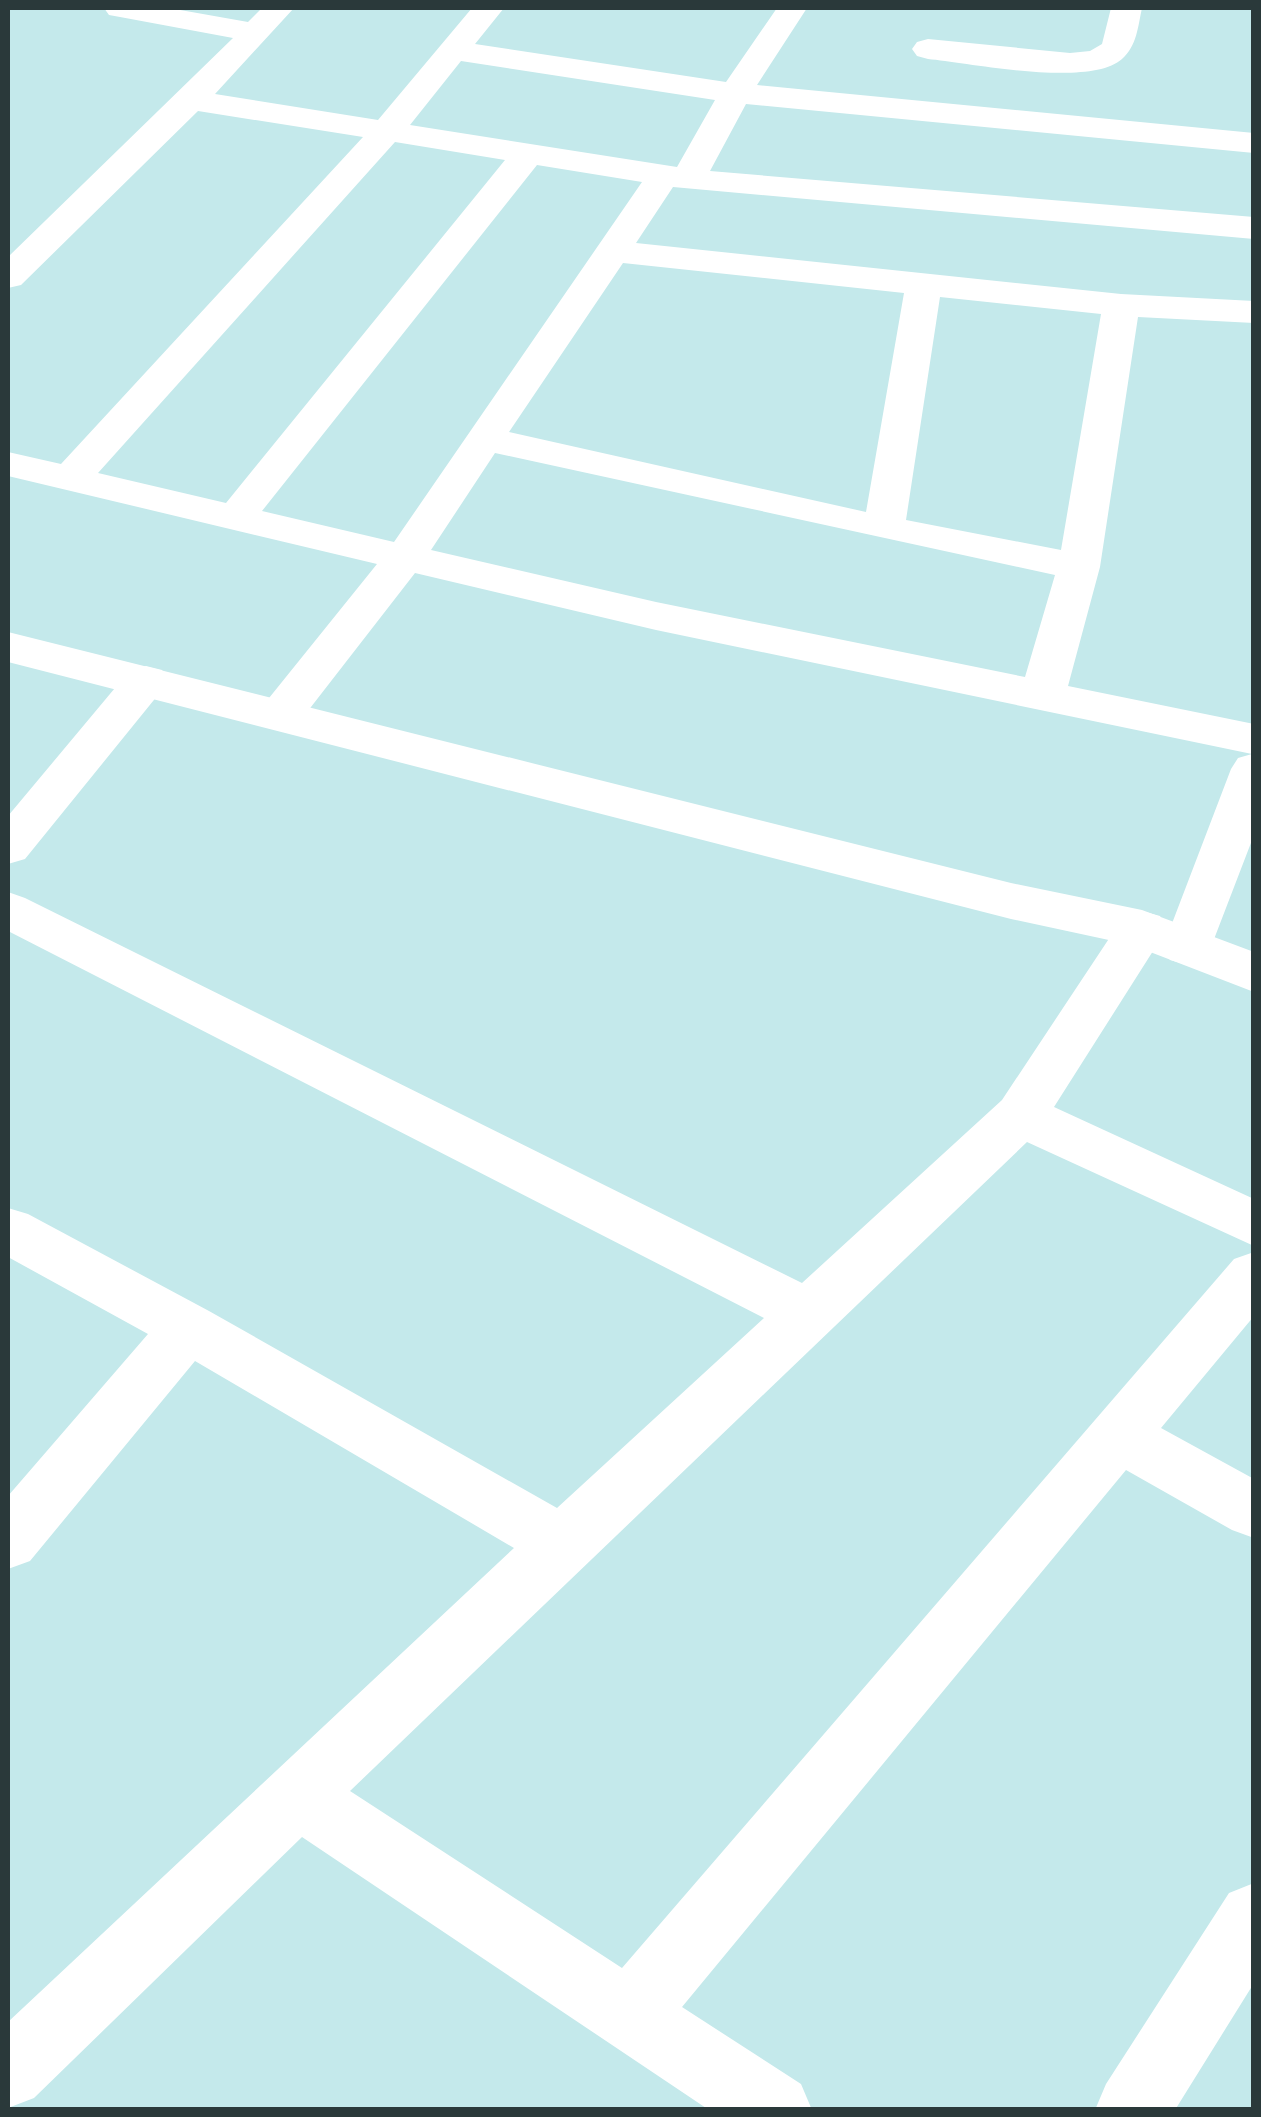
<svg xmlns="http://www.w3.org/2000/svg" width="1261" height="2117" font-family="'Source Serif 4',serif">
<style>
.lines{fill:none;stroke-linecap:round;stroke-linejoin:round}
.street{fill:#fff;fill-rule:evenodd}
.secondary{fill:#fff;fill-rule:evenodd}
</style>
<rect width="100%" height="100%" fill="#c4e9eb"/>
<g class="lines">
<path class="street" d="M104,8h65l79,14 14,-14h32l-79,86 163,26 94,-112h32l-29,36 251,38 51,-74h30l-50,77 497,48v20l-508,-49 -36,67 544,46v22l-581,-52 -37,56 485,51 133,7v22l-116,-6 -38,250 -32,119 186,38v111l-48,125 -18,5 -18,-5 -7,-13 68,-178 7,-11 14,-4 -596,-124 -241,-57 -118,152 -16,4 -16,-4 -7,-11 7,-11 112,-139 -369,-88v-24l53,12 302,-327 -165,-26 -177,174 -13,3v-31l225,-219 -113,-21 -11,-2zM461,61l254,39 -38,67 -267,-42zM395,142l110,18 -279,343 -128,-30zM537,165l105,17 -248,360 -132,-31zM623,263l281,30 -38,219 -357,-80zM940,297l161,17 -40,236 -155,-30zM495,453l560,122 -30,102 -369,-75 -225,-52z
M1111,8h31c-4,18 -5,38 -20,51 -32,29 -152,4 -194,0l-11,-3 -5,-7 5,-7 11,-3 142,14 20,-2 12,-7z
M146,666l16,4 6,10 -6,10 -137,169 -17,5v-48l122,-146z
M8,892l17,6 777,385 200,-183 122,-184 18,-5 18,5 7,13 -113,178 200,92v47l-227,-104 -677,649 272,177 612,-709 20,-7v64l-93,112 93,51v59l-22,-8 -106,-60 -444,537 119,77 11,26h-103l-407,-273 -268,261 -26,10v-86l506,-474 -319,-187 -165,200 -22,8v-73l140,-162 -140,-77v-49l20,6 181,97 348,197 207,-190 -756,-387z
M1254,1883v100l-79,127h-80l11,-26 123,-191z"/>
<path class="secondary" d="M8,632l1003,251 131,27 112,42v40l-122,-47 -121,-26 -1003,-257z"/>
</g>
<rect width="1261" height="2117" fill="none" stroke="#2a393a" stroke-width="20"/>
</svg>
